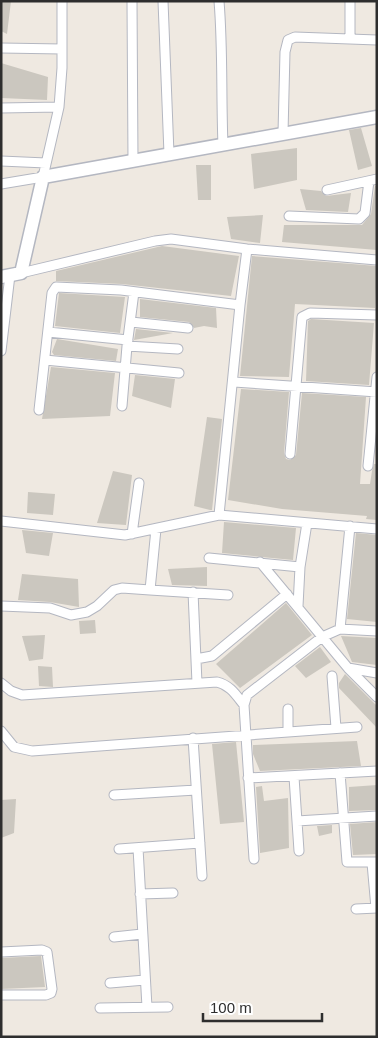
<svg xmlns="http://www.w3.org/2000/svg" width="378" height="1038" font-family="Helvetica,sans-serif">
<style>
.building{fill:#cbc7bf}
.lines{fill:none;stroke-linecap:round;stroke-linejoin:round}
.minor-casing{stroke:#b4b7c1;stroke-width:11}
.secondary-casing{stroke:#b4b7c1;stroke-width:15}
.minor{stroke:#fff;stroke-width:9}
.secondary{stroke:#fff;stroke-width:12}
</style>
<rect width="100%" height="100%" fill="#efe9e1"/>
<path class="building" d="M1,1h10l-4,33 -6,-3z
M1,63l47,14 -1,23 -46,-2z
M361,128l11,38 -14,4 -9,-40z
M297,148v32l-43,9 -3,-35z
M196,165h15v35h-13z
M377,185v65l-95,-8 2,-17h78l9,-11 4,-28z
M300,189l21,2 5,5 25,-3 -3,19 -42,-2z
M263,215l-3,28 -29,-4 -4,-22z
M162,246l77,10 -8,40 -109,-12 -66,-3v-10z
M252,256l125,10 -2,42 -80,-4 -6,73 -49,-1z
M59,293l66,4 -5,36 -65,-7z
M140,299l76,9 1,20 -13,-2 -10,2 -5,-6 -49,-5z
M311,319l63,4 -5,62 -63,-4 2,-60z
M136,329l37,4 -39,7z
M57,339l61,10 -2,12 -62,-6 -2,-3z
M51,367l64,6 -5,43 -68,3z
M135,375l40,4 -4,29 -39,-12z
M241,389l48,3 -5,61 2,6 4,1 6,-5 6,-62 64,4 -6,87h10l2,-13 2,-7h3v56l-11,-1 1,-3 -85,-7 -54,-9z
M207,417l15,2 -10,91h-2l-16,-4z
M113,471l19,4 -6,50 -29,-2z
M28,492l27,2 -2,21 -26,-2z
M224,522l72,6 -3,32 -71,-7z
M22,530l31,3 -4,23 -23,-3z
M356,533l21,2v87l-30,-3z
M207,567v19l-35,-1 -4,-16z
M22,574l56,5 1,28 -29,-5 -32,-2z
M286,603l26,32 -72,53 -24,-24z
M95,620l1,13 -16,1 -1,-13z
M45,635l-2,24 -14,2 -7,-25z
M341,636l36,2v27l-25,-3z
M320,647l11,15 -25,16 -11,-12z
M38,666l14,1 1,20 -14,-1z
M345,674l32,32v22l-38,-40v-5z
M357,741l4,25 -101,5 -7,-17v-9z
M236,742l8,80 -24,2 -8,-80z
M377,785v25l-28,1v-24z
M262,786l2,15 24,-3 1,50 -29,5 -4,-66z
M16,799l-2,34 -13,5v-38z
M377,822v32l-24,1 -3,-31z
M332,825v8l-13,3 -2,-10z
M41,956l4,31 -44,2v-31z"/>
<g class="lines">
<defs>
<path id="minor" d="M132,1l1,160
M163,1l6,153
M219,1c4,48 2,96 4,144
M350,1v37
M1,48l61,1
M1,108l58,-1
M283,133l2,-81 3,-12 7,-3 82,3
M1,161l45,2
M1,184l42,-7 16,-70 3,-39v-67
M327,190l50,-11
M289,216l70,3 6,-6 4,-32
M21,273l134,-32 16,-2 76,10 130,11
M131,322l57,6
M48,332l80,8
M127,346l51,3
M1,351l9,-76
M45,360l134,13
M234,382l143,10
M122,406l5,-60 7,-54
M39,410l13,-117 4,-6 65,3 119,15
M290,454l12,-137 8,-4 67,2
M368,466l9,-89
M219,515l21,-210 7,-56
M1,521l124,14 94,-20 158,14
M156,529l-6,61 78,5
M132,534l7,-51
M209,558l91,9
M260,562l88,106 29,29
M193,592l4,91
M1,606l49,2 21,7 16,-3 10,-6 17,-16 8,-2 28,2
M298,606l2,-39 7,-44
M340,629l10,-103
M196,659l16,-3 75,-62
M348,668l29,5
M332,676l4,52
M1,683l10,8 11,4 195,-13c13,3 19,13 27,23
M1,731l13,16 18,4 325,-24
M288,731v-22
M193,738l9,138
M340,773l7,89h30
M294,777l5,74
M248,778l129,-7
M114,795l82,-5
M297,821l80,-5
M138,848l9,159
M119,849l81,-6
M254,859l-10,-154 3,-10 75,-58 18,-8 37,2
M372,863l4,45
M140,894l33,-1
M356,909l21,-1
M114,937l28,-3
M1,952l41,-2 5,2 5,37 -1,4 -5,2h-45
M110,983l35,-3
M100,1008l68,-1"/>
<path id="secondary" d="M1,277l20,-4 22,-96 334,-60"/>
</defs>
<use href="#minor" class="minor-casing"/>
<use href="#secondary" class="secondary-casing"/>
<use href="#minor" class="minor"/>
<use href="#secondary" class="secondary"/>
</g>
<rect width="378" height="1038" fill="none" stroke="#2e2e2e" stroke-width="5"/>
<path d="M203 1013v8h119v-8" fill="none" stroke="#2e2e2e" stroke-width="2.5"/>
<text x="210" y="1013" font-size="15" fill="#2e2e2e" stroke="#ffffff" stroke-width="4" paint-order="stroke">100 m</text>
</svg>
